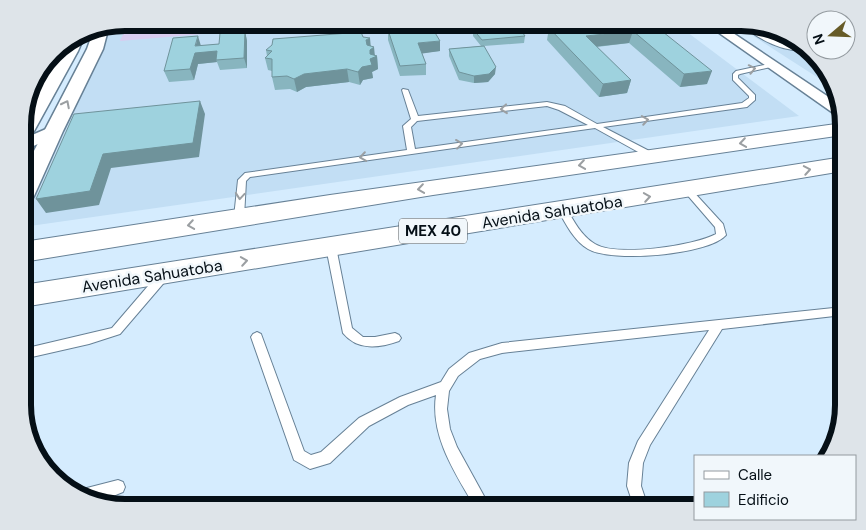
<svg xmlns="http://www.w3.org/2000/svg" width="866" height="530" font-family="'DM Sans',sans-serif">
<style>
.built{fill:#c2def4}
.green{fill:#d8ccef}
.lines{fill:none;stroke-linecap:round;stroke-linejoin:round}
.service-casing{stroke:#678196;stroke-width:2}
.minor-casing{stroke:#678196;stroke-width:3}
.tertiary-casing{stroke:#678196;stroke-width:3}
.primary-casing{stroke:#678196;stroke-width:2}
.service{fill:#fff;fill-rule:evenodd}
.minor{fill:#fff;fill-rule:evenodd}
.tertiary{fill:#fff;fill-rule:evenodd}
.primary{fill:#fff;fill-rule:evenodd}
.wall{fill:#88b5bf}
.shaded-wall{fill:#6f939b}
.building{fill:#9ed2de;stroke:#6f939b}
.oneway{stroke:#9b9fa2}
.labels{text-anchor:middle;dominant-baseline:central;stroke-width:5;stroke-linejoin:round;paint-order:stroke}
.shield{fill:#f1f7fb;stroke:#4c555b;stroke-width:1}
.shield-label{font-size:15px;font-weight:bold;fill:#050f16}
.street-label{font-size:16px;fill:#050f16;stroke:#f1f7fb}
.rim{fill:none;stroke:#050f16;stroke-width:6}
</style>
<rect width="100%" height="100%" fill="#d5ecfe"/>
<path class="built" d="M125,23h550l124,93 -776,111v-16l83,-170 3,-15z
M733,23h9l51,13 37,37 4,15z"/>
<path class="green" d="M128,23h203l-211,18z"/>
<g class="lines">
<defs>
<path id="service" d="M739,23c14,-1 29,15 42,20 8,3 20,2 26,7 -25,3 -50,-12 -68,-27z
M773,63l3,2 -1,1 -35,8 -2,1v3l17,17v5l-8,7 -144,20 52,27v4h-6l-54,-30 -345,49 -4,4 -2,36 -5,3 -5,-3 4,-37 7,-7 162,-23 -4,-24 8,-7 -9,-29 1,-1 5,1 10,26 129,-14 18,4 32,18 145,-21 7,-5v-2l-16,-16v-6l3,-3zM547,106l12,4 29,15 -173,24 -4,-22 6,-6z
M687,187l3,1 33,36 3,11c-17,20 -115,28 -138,14 -14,-8 -22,-25 -30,-39l2,-2h6c8,13 15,28 29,36 22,13 99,2 121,-10l-1,-7 -32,-37z
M331,244l5,3 16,81 11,9h12l20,-4 4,2 2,3 -2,3c-20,7 -41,10 -56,-8l-17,-86z
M164,271l4,1 1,3 -1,3 -48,56 -31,10 -66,15v-10l89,-21 48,-56z
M843,307v8l-121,14 -72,116 -7,18 -2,23 7,21h-14l-7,-21 2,-23 9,-22 71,-111 -207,23 -22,6 -22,17 -9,15 -2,18 3,20 7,18 33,60h-15c-20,-34 -45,-71 -39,-112l-28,10 -39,21 -39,37 -20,6 -16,-9 -43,-123 2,-3 4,-2 4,2 43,117 7,4 10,-3 38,-34 41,-21 41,-15 8,-13 20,-16 33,-10z
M118,480l5,2 2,5 -2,5c-19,8 -27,8 -46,3l1,-4 5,-2z"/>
<path id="minor" d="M705,23h13l121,81 4,12 -7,-1z
M53,126l6,2 2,3 -2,3 -36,17v-12z"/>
<path id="tertiary" d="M109,26l-6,23 -40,82 -29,65 -3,5 -8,2v-31l64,-123 7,-20z
M81,34l3,3 -6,14 -45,82 -3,4 -7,2v-23l43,-73z"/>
<path id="primary" d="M843,123v12l-410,60 -410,67v-20l307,-47z
M843,157v14l-820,136v-22z"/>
</defs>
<use href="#service" class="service-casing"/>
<use href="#minor" class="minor-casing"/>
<use href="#tertiary" class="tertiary-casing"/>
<use href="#primary" class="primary-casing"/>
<use href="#service" class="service"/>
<use href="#minor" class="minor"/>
<use href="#tertiary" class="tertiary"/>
<use href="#primary" class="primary"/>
</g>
<path class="wall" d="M634,22l73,62 -27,3 -51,-44 -32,4 34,33 -4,13 -28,4 -52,-57 2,-12z
M492,23l29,3 -1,4 5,6 -1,7 -40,3 11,28 -7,8 -14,1 -15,-3 -10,-24v-7l32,-3 -8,-10v-7l18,-2z
M757,27l20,5 -10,1z
M388,30l52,21 -18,2 4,11v11l-26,1 -12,-36z
M245,31l2,10v27l-27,2 -3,-8 -19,2 -4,16 -25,2 -5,-11 37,-25 18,-2z
M363,37l8,9 4,10h2l1,13 -6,3 1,6 -10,2 -3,5 -11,-3 -43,5 -9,5 -7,-3 -15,1 -3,-13v-6l-4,-1 -3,-12 2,-2 -1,-6z"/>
<path class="shaded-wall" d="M769,30l8,2 -10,1z
M245,31l2,10v27l-3,-10z
M633,31l-4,12 -46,5 3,-12z
M198,36l3,10 16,5 -1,9 1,2 -19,2 -4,16 -4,-11z
M370,38l1,11 3,-2 1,10 2,-1 1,13 -6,3 1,6 -10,2 -3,5 -2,-13 8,-32z
M440,41v10l-21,3 -1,-11z
M496,67l-1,7 -7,8 -14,1v-7z
M347,69l2,13 -43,5 -9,5 -3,-13 10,-5z
M712,71l-5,13 -27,3 4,-13z
M631,80l-4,13 -28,4 4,-13z
M200,101l5,13 -6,43 -88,11 -12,37 -53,8 -10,-14 67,-45z"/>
<path class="building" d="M495,22h23l3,4h-3l7,10 -43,4 -9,-11 21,-2 -2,-4z
M605,22h29l8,7 16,-1 54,43 -28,3 -51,-43 -47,5 45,44 -28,4 -54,-56z
M431,26l9,15 -22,2 8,21 -26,2 -12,-36z
M245,31l-1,27 -28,2 1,-9 -22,2 -5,16 -26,2 9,-33 25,-2 -3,10 24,-2 1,-11z
M361,32l2,5 7,1 -4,2 1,5 7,2 -4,3v4l7,2 -7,3 2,6 -10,2 -4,5 -11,-3 -43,5 -10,5 -7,-3 -15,1v-18l-7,-1 7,-7 -6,-1 6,-5 1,-6z
M484,46l12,21 -7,7 -15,2 -15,-4 -10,-23z
M200,101l-7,42 -90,11 -13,37 -54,8 38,-85z"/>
<defs><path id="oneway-chevron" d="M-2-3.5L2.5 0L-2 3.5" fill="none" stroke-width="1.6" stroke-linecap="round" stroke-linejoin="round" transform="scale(1.25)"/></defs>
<g class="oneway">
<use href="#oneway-chevron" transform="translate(752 69) rotate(-11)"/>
<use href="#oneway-chevron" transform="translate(66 104) rotate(-63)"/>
<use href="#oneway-chevron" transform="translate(504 109) rotate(174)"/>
<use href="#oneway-chevron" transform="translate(645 120) rotate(-9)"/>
<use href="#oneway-chevron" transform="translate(743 143) rotate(172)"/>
<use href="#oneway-chevron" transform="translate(459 144) rotate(-7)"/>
<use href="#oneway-chevron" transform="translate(363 157) rotate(172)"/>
<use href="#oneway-chevron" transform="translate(582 165) rotate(172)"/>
<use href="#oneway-chevron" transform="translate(807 170) rotate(-10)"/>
<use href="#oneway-chevron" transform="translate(421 189) rotate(172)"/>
<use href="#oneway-chevron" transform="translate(240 196) rotate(95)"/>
<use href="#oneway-chevron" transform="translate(647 197) rotate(-9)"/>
<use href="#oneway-chevron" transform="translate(191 225) rotate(171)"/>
<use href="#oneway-chevron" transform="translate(244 261) rotate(-9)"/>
</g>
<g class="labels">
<rect class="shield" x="399" y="218.5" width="68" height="25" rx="4"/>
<g class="shield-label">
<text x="433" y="231">MEX 40</text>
</g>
<g class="street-label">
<text transform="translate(552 212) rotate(-9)">Avenida Sahuatoba</text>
<text transform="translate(152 276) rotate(-9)">Avenida Sahuatoba</text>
</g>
</g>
<path d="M0 0H866V530H0ZM125 31H741A94 94 0 0 1 835 125V405A94 94 0 0 1 741 499H125A94 94 0 0 1 31 405V125A94 94 0 0 1 125 31Z" fill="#dee4e9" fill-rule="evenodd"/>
<path class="rim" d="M125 31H741A94 94 0 0 1 835 125V405A94 94 0 0 1 741 499H125A94 94 0 0 1 31 405V125A94 94 0 0 1 125 31Z"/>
<rect x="694" y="455" width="162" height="65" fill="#f1f7fb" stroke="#939a9f"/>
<rect x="704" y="471" width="25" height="8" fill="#ffffff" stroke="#939a9f"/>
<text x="738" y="480" font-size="15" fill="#050f16">Calle</text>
<rect x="704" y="492" width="25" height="15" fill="#9ed2de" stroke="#939a9f"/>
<text x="738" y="505" font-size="15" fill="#050f16">Edificio</text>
<g transform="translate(831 35) rotate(251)"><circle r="24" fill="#f1f7fb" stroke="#939a9f"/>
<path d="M0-4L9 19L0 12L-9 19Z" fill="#665b27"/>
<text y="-8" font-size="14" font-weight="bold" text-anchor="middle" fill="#050f16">N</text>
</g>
</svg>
